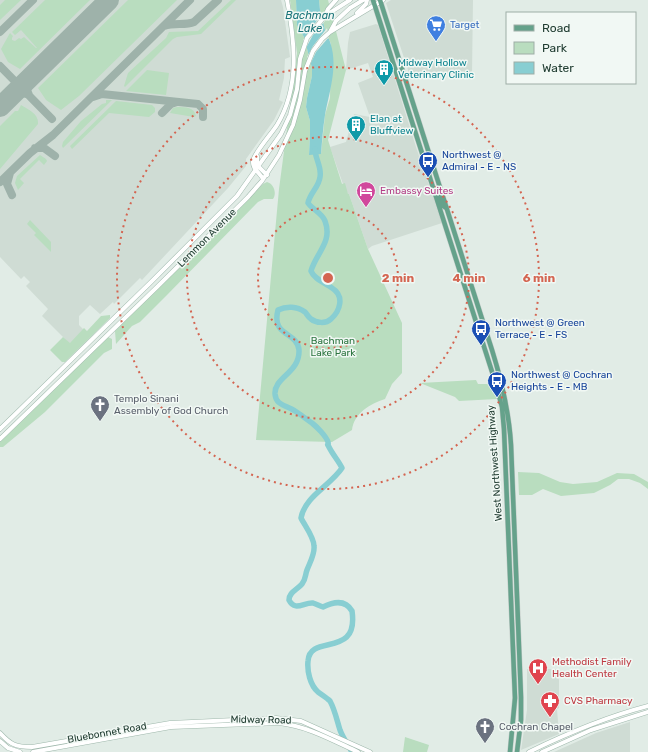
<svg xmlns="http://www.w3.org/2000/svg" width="648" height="752" font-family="Rubik,sans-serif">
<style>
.built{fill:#cfdcd4}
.green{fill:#b9ddbf}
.water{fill:#88ced2}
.pier{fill:#e1ece6}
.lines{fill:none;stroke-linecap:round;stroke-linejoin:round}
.river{stroke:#88ced2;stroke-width:5.5}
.taxiway{stroke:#9eb2aa;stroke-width:8}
.runway{stroke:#9eb2aa;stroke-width:20}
.secondary-casing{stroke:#9fb8ac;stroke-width:5}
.primary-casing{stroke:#c1c9c6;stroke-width:5.5}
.secondary{stroke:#fff;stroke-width:4}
.primary{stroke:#65a28b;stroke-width:4.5}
.ring{fill:none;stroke:#d46551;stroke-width:2;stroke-dasharray:2 4}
.labels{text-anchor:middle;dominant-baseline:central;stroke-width:3;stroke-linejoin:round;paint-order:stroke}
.shop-label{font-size:10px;fill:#366cbe;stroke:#f1f8f4;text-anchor:start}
.culture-label{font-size:10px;fill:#0d838f;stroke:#f1f8f4;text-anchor:start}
.transit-label{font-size:10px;fill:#164399;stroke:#f1f8f4;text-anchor:start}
.hotel-label{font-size:10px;fill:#b23c85;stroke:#f1f8f4;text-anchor:start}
.street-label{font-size:10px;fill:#213d32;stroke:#f1f8f4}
.park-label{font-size:10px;fill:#2b743f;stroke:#f1f8f4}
.worship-label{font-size:10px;fill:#5b616d;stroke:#f1f8f4;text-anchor:start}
.health-label{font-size:10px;fill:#be3a42;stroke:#f1f8f4;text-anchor:start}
.water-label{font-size:11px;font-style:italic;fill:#1a7479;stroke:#f1f8f4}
.centre{fill:#d46551;stroke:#f1f8f4;stroke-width:2}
.ring-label{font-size:12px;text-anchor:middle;font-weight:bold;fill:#d46551;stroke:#f1f8f4;stroke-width:3;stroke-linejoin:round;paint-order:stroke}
</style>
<rect width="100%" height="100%" fill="#e1ece6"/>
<path class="built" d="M0,0h281l2,7 7,50 -5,2 -1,19 -5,22 4,2 -9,18 -28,39v7l-18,22 -86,92 -2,-2 -26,26 -1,-2 -13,12 -10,-9 -11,11v9l5,5 -14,14 -28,-28 6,-7 -22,-23 4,-4 -6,-6 -3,3 -21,-22z
M391,0h82l-1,74 -63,-1 -23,-70z
M376,24l2,1 38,122 26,76 -70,23 -4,3 -19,-55h-1l-5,-10 -13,-37 16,-5 8,-28 16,3 -12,-34 15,-6 -5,-14 -22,7 2,-27 2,-11z
M527,669h32v39l-2,1 2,25 -38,16 6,-40z
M630,722v30h-76l42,-19z"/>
<path class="green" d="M5,0h16l-21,20v-15z
M45,0h45l-70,69 -12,-7 -7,-13 9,-16 3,3 -1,2v2l3,1 4,-3 2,1 3,-2 12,11h1l-16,-18 -6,5 -3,-3z
M128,0h49l-98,96 -18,14 -15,-10 -8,-12z
M231,0h5l-35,34 -24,3 -4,2 -48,48 -1,-1 4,-13 38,-35 3,-6 29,-1z
M290,0h6l1,25 7,12 8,31v8l-5,22 -1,9 4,14v14l-1,19h12l4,-39 5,-17 1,-54 -2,-5 -2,-1 -7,-28 -1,-10h9l18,70 -18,70 14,44 3,-1 3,11h1l19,55 34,74v50l-10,11 -7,15c-15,5 -31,14 -33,31l-20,12 -76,-2 23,-251 18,-136z
M147,70l22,3 -3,22 -40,-4z
M106,100h6l-49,48 -1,-2 1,-4 18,-21 21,-17 4,-1z
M116,101l36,4 3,3v4l-6,5 -40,-4 -37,36 -2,-3z
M21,105c8,5 18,9 17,19l-38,45v-43l15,-15h3z
M177,107c9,0 17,0 19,9l-2,1 -24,-4 3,-5z
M40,155l6,4 1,2 -3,4 -5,-5 -19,19 4,4 -6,7 -3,-7 2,-7z
M267,182c7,2 10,11 6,17h-9l-6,3 -91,93 -27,27 -8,4 -16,18 -1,-13 1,-1 119,-117 28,-29z
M30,220l21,22v10l-17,-17 2,-2 -9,-9z
M110,315v3l-45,44h-3l-12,-12 13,-13 7,6 14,-15 3,3 14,-15z
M108,337l4,2v10l-8,4 -59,59 -42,35h-3v-5z
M476,380l2,4h15l4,15 -38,2 -4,-4 -35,-14z
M518,472l21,1 21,9 13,2 24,-2 20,-9 17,1 14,8v7l-8,-6 -11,-4h-11l-8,6 -16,8 -33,3 -18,-7 -11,6h-13z
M405,737l24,8 -2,7h-24z"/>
<path class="water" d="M296,0h23l1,10 7,28 2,1c10,25 1,50 -4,76 -2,13 -3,26 -4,39l-12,1 1,-20v-14l-4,-14 1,-9 5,-22v-8l-8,-31 -7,-12z"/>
<path class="pier" d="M323,12l2,9 -12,14 -7,13 -3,-8z
M327,28l2,9 -13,15 -6,13 -3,-8 6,-11z"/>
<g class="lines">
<path class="river" d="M315,149c0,10 7,18 5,28 -1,10 -10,16 -12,26 5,7 14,10 17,18 8,21 -9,32 -14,50 3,8 14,12 21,17 13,8 8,23 -1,31 -5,5 -15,4 -20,0 -3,-2 -4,-5 -6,-7 -8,-6 -19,-6 -27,-2 -7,27 19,21 21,40 1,23 -25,27 -24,44 1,12 12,11 20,17 5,3 11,8 17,12 5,4 14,13 16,19 1,5 -2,0 1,5 4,8 9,13 13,21 -12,18 -37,28 -41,50 4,8 13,19 13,28 1,8 -4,16 -7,24 -2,5 -1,9 -5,14 -5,6 -13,8 -13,16 6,12 15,2 24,3 3,1 7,3 10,4 10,-5 22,-8 29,4 7,48 -42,22 -44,50 -1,10 2,24 10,31 4,3 9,6 12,9 5,9 7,20 10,29 3,8 8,15 12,22"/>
<path class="taxiway" d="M164,26c10,-4 21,0 30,-4l24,-22
M0,32l33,-32
M0,66l52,53
M93,97l9,-3 96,10 5,5v8
M0,108c9,-8 16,-20 29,-13 -6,-11 2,-17 10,-25
M162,113l9,-9 6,-2
M35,148h9l11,8
M10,173l-3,11 5,11
M0,182l30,-29 23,-18 137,-135"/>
<path class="runway" d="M0,107l109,-107"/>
<defs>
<path id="secondary" d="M357,13l9,-9 1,-4
M325,16l3,-7 8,-9
M330,32l53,-32
M257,156v9l10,10
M263,179c-3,-6 -11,-10 -10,-18 1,-8 19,-28 24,-36 23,-38 18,-83 10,-125
M0,429l151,-147 86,-86 44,-62 9,-19 7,-26 3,-30 7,-21 18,-22 25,-16
M0,439l157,-152 91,-90 14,-16 17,-26 14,-30 7,-25 5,-29 8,-20 9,-12 8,-7 6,-11 14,-13 13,-8
M0,733c11,12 16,14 32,14l138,-24 106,-5 25,3 69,31
M0,741l8,7 12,4
M33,752l138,-25 108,-4c28,3 53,17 79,29
M529,752c39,-19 77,-35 119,-46
M542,752l49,-22 57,-18"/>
<path id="primary" d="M373,0l122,381 7,26 2,22 11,269 -5,54
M380,0l112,350c10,32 17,62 19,95l10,252v23l-4,32
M437,193l6,13 3,2"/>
</defs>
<use href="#secondary" class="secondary-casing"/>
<use href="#primary" class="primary-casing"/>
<use href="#secondary" class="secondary"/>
<use href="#primary" class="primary"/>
</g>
<g class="ring">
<circle cx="328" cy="278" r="70"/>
<circle cx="328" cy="278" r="141"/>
<circle cx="328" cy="278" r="211"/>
</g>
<defs>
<symbol id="supermarket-pin" viewBox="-11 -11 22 30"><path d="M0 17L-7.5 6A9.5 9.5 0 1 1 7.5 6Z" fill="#3f7fe0" stroke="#f1f8f4"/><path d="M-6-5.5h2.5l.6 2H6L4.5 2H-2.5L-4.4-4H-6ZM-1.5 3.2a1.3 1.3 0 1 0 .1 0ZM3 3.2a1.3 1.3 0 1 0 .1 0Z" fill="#fff"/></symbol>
<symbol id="building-pin" viewBox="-11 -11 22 30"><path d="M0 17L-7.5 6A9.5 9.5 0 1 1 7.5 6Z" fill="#0f9aa8" stroke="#f1f8f4"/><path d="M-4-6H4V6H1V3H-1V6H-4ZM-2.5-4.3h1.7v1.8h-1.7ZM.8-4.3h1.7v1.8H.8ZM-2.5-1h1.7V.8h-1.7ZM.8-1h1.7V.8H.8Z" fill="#fff"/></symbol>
<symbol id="bus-pin" viewBox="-11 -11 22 30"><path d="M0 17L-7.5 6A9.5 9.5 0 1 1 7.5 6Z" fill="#1a4fb4" stroke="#f1f8f4"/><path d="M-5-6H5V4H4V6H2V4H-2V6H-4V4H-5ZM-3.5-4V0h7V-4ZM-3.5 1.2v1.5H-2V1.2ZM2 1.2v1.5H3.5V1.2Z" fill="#fff"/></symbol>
<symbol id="hotel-pin" viewBox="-11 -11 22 30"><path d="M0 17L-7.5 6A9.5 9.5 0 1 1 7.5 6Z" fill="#d1479c" stroke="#f1f8f4"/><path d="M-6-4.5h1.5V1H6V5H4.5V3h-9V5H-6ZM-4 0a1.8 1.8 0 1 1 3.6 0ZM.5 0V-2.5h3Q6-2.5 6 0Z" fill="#fff"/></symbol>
<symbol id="church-pin" viewBox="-11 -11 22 30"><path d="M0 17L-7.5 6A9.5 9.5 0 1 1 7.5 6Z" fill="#6b7280" stroke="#f1f8f4"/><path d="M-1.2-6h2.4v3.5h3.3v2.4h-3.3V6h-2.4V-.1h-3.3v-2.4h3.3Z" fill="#fff"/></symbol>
<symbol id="hospital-pin" viewBox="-11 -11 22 30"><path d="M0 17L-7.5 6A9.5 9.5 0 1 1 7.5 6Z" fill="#e0444e" stroke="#f1f8f4"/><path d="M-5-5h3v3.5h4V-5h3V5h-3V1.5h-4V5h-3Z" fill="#fff"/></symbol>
<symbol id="pharmacy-pin" viewBox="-11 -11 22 30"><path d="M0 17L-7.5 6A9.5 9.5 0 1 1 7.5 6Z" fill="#e0444e" stroke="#f1f8f4"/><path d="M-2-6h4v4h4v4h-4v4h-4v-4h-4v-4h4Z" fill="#fff"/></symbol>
</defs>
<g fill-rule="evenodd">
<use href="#supermarket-pin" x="425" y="14" width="22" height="30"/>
<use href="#building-pin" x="373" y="58" width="22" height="30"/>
<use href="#building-pin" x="345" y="114" width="22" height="30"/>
<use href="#bus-pin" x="417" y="150" width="22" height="30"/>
<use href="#hotel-pin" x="355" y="180" width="22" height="30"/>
<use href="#bus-pin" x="470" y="318" width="22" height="30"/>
<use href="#bus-pin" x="486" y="370" width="22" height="30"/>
<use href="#church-pin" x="89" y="394" width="22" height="30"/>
<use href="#hospital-pin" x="527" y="657" width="22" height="30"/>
<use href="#pharmacy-pin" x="539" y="690" width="22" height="30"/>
<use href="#church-pin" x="474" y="716" width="22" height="30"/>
</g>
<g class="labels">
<g class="shop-label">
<text x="450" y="25">Target</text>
</g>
<g class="culture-label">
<text x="398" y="63">Midway Hollow<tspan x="398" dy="12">Veterinary Clinic</tspan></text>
<text x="370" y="119">Elan at<tspan x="370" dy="12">Bluffview</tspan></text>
</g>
<g class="transit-label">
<text x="442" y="155">Northwest @<tspan x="442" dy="12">Admiral - E - NS</tspan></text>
<text x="495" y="323">Northwest @ Green<tspan x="495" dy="12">Terrace - E - FS</tspan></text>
<text x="511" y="375">Northwest @ Cochran<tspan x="511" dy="12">Heights - E - MB</tspan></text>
</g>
<g class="hotel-label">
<text x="380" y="191">Embassy Suites</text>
</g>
<g class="street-label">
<text transform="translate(207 238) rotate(-45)">Lemmon Avenue</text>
<text transform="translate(495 463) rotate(-94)">West Northwest Highway</text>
<text transform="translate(261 720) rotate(1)">Midway Road</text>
<text transform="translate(107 733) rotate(-10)">Bluebonnet Road</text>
</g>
<g class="park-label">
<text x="333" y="341">Bachman<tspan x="333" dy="12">Lake Park</tspan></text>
</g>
<g class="worship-label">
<text x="114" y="399">Templo Sinani<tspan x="114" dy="12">Assembly of God Church</tspan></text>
<text x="499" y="727">Cochran Chapel</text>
</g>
<g class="health-label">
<text x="552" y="662">Methodist Family<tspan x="552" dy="12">Health Center</tspan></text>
<text x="564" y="701">CVS Pharmacy</text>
</g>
<g class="water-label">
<text x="310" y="15">Bachman<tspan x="310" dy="13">Lake</tspan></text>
</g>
</g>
<circle cx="328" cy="278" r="6" class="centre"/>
<g class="ring-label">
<text x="398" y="282">2 min</text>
<text x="469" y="282">4 min</text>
<text x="539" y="282">6 min</text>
</g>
<rect x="506" y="12" width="130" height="72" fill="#f1f8f4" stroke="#9eada6"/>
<rect x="514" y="25" width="20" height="6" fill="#65a28b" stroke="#9eada6"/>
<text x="542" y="32" font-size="12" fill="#213d32">Road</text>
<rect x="514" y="42" width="20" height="12" fill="#b9ddbf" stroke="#9eada6"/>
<text x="542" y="52" font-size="12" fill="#213d32">Park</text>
<rect x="514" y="62" width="20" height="12" fill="#88ced2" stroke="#9eada6"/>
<text x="542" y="72" font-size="12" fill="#213d32">Water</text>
</svg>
